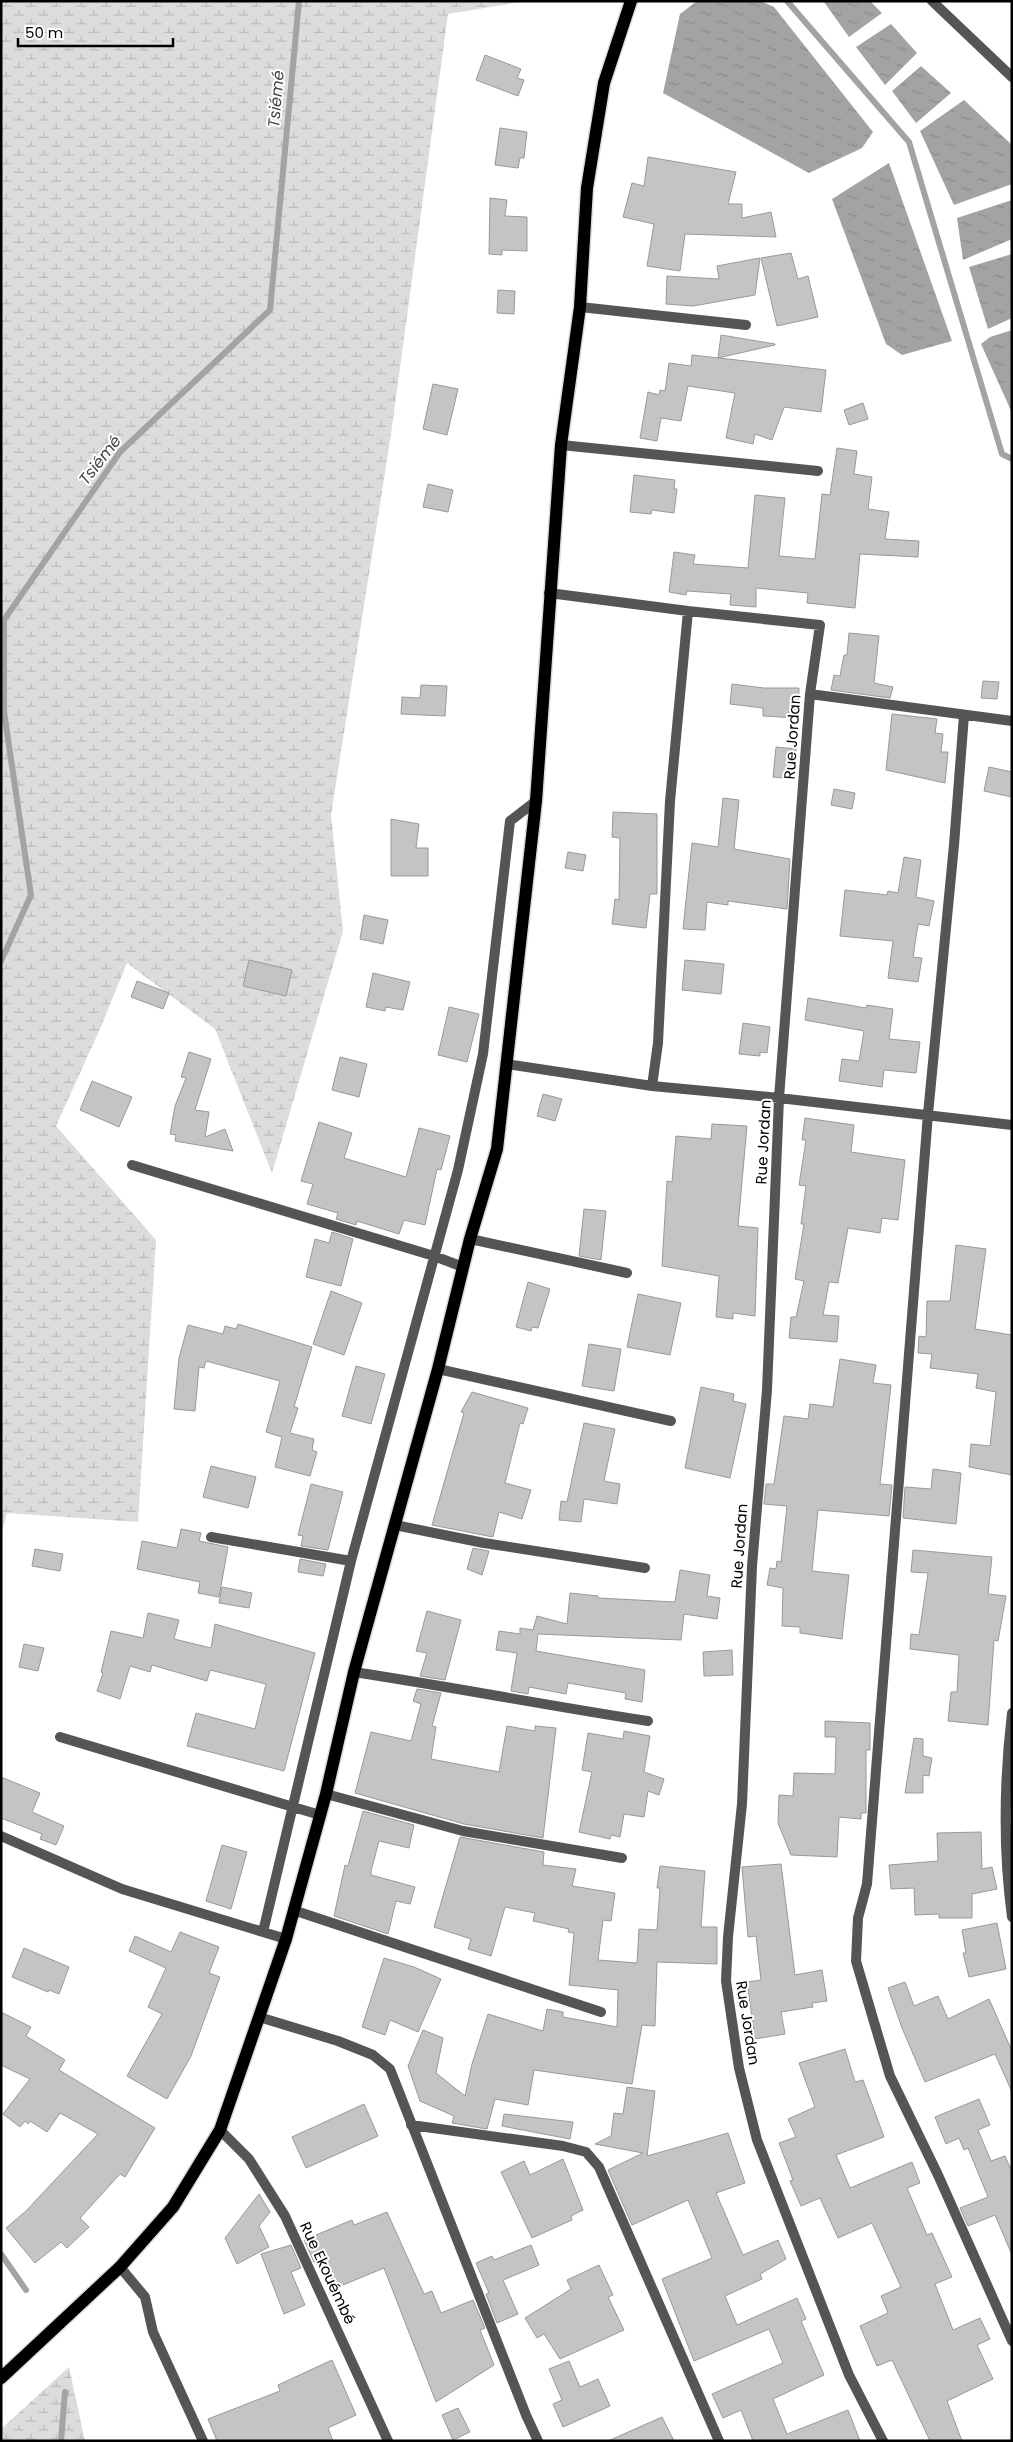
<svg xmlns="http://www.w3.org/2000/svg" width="1013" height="2442" font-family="Poppins,sans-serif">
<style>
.wetland{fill:url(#wetland-marsh)}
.water{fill:url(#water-ripples)}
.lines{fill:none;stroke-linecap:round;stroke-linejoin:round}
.stream{stroke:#a3a3a3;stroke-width:6}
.building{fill:#c4c4c4;stroke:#999}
.primary-casing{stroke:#dbdbdb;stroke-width:15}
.street{stroke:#555;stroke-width:10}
.primary{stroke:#000;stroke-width:12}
.labels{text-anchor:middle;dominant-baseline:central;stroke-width:4;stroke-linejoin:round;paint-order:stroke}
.street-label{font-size:15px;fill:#000;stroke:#fff}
.water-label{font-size:16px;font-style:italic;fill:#444;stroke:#fff}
</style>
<defs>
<pattern id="wetland-marsh" width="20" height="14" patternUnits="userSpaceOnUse" patternTransform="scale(1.25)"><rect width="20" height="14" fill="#dcdcdc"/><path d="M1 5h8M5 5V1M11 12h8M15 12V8" fill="none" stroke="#bbb"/></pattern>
<pattern id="water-ripples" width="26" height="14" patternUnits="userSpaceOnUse" patternTransform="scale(1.25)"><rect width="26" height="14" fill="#a3a3a3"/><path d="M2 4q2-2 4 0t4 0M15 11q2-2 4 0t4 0" fill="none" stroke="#8b8b8b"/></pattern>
</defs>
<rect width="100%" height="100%" fill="#fff"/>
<path class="wetland" d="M1,1h525l-78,13 -57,420 -60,381 12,116 -71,242 -57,-144 -88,-66 -27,66 -44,97 100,114 -18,282 -131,-9 -6,22z
M69,2367l16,74h-84v-12z"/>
<path class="water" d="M697,1h63l14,6 99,125 -11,16 -53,25 -146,-80 17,-79z
M870,1l12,12 -33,24 -25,-35z
M891,24l26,29 -32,32 -29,-38z
M921,66l30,27 -35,30 -24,-32z
M964,100l48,45v39l-58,21 -34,-74z
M889,163l63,178 -50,14 -16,-11 -54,-145z
M1012,200v39l-49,21 -6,-42z
M1012,254v64l-24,11 -19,-62z
M1012,330v83l-31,-69 9,-7z"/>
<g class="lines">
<path class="stream" d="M787,1l122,141 93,312 10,5
M1,961l30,-66 -27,-183v-92l116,-168 150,-142 29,-309
M1,2254l25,36
M61,2441l4,-49"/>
</g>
<path class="building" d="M485,55l36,14 -4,9 7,2 -6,16 -42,-16z
M500,128l27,4 -3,26h-4l-2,10 -23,-3z
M648,157l88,15 -8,32h14v14l29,-6 5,25 -91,-3 -5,37 -33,-5 7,-42 -31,-7 9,-34 12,3z
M490,198l17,2 -2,16 22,1v34l-25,-1v5l-13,-1z
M791,253l7,26 10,-3 10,41 -41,9 -16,-68z
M760,258l-5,37 -62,11 -27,-2 1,-28 52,3 -2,-13z
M498,290l17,1 -1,23 -17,-1z
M721,335l54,9v1l-57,13z
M692,355l134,15 -5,42 -37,-5 -12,33 -17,-6 -2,10 -27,-6 9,-45 -47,-7 -7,35 -20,-3 -4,23 -17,-3 8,-46 11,3 1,-5 5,1 4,-28 22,3z
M433,384l25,5 -11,46 -24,-6z
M863,403l5,16 -19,6 -5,-15z
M837,448l20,3 -3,23 18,3 -4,32 21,3 -4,27 34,2 -1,16 -58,-3 -5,54 -48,-5 1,-10 -52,-5v19l-26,-2 1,-11 -44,-3 -1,4 -17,-3 5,-40 21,3 -2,9 55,4 7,-73 30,3 -6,58 36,3 7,-65 8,1z
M634,475l41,5 -1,9h3l-3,24 -22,-3 -1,4 -21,-2z
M428,484l25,6 -5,22 -25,-5z
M849,633l30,3 -5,47 19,4 -3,11 -59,-8 3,-15 6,1 4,-21h3z
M983,681l16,1 -2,17 -16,-1z
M732,684l32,4h35l-1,30 -35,-2v-8l-33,-4z
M421,685l26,1 -2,30 -44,-2 1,-17 18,1z
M892,714l45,5 -2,14 8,1 -2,18h7l-3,31 -59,-13z
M776,747l20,2 -2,30 -21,-2z
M989,767l23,5v25l-28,-6z
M834,789l21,4 -3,16 -21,-4z
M723,798l16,2 -5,49 56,10 -3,50 -59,-8v4l-21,-3 -2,28 -22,-1 9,-86 26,4z
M613,812l44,2v80h-7l-4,34 -34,-4 3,-25 4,1 1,-62 -8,-1z
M391,819l28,5 -3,24h12v28h-37z
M568,852l18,3 -3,16 -18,-3z
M904,857l17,3 -5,37 18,4 -5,25 -11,-2 -5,33 9,1 -4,24 -30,-4 5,-37 -53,-5 5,-46 42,5 1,-4 10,2z
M364,915l24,5 -5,24 -23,-5z
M249,960l43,10 -6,26 -43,-10z
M685,960l39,4 -3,30 -39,-4z
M373,973l37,9 -7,28 -17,-3 -1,4 -19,-4z
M137,981l32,12 -6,16 -32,-12z
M808,998l58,10 1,-3 26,4 -4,30 31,3 -4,31 -32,-3 -2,17 -43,-6 3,-22 17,2 5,-30 -59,-11z
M449,1007l30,7 -12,48 -29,-7z
M743,1023l27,4 -3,26 -7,-1v4l-21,-2z
M189,1052l22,7 -16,51 14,2 -4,25 20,-8 8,22 -58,-10 1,-6 -6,-1 5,-28 11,-28 -5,-1z
M340,1057l27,7 -8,33 -27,-7z
M92,1081l40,16 -13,30 -39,-17z
M543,1094l19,5 -7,22 -18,-5z
M805,1118l49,7 -3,27 54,8 -7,60 -16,-2 -2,15 -32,-5 -10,55 -9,-1 -6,33 16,1 -2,26 -48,-4 2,-21h5l8,-36 -9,-2 9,-55h-3l5,-38 -7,-1 7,-45h-4z
M319,1122l33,11 -8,25 62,19 13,-49 31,8 -9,34 -4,-1 -12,56 -21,-5 -5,14 -42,-13 -1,4 -20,-6 2,-6 -31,-9 6,-20 -12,-3z
M712,1124l35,2 -9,100 20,2 -3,88 -22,-3v6l-17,-2 3,-41 -57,-10 5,-85 5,1 4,-46 35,3z
M584,1209l22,2 -5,49 -22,-4z
M332,1232l21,7 -12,47 -35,-9 9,-38 14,4z
M956,1245l30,4 -11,80 37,6v140l-43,-8 2,-23 19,2 6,-54 -20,-4 2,-14 -48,-6 2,-14 -14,-1 1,-17 7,1 1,-36h23z
M528,1282l22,7 -12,39 -6,-1 -1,4 -15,-4z
M331,1291l31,12 -18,52 -31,-11z
M638,1294l43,9 -11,52 -43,-8z
M238,1324l74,23 -18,60 4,1 -8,25 24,6 -2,11 5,2 -7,24 -35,-9 7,-30 -16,-5 14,-51 -74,-20 -2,7 -5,-1 -4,44 -21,-2 5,-51 9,-33 35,9 2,-8 11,3z
M589,1344l32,5 -7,42 -32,-5z
M840,1359l36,6 -3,18 18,2 -11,99 12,1 -3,31 -71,-6 -6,61 37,4 -7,64 -42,-6v-6l-18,-1 1,-38 -16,-3 3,-17 6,1 1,-8 4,1 6,-56 -23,-2 2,-20h8l10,-68 24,3 2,-15 23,3z
M356,1366l29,8 -14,50 -29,-8z
M701,1387l33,7 -1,7 13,3 -16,74 -45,-10z
M472,1392l56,16 -5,16 -3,-1 -15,60 26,7 -9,29 -23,-7 -6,25 -61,-12 32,-112 -3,-1z
M584,1423l31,6 -11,52 16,3 -3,20 -33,-5 -3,23 -22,-2 2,-19 6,1z
M211,1466l45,11 -8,31 -45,-11z
M933,1469l28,4 -5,51 -53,-6 2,-31 26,2z
M311,1484l32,8 -15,58 -27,-4 2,-10 -5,-1z
M181,1529l20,4 -2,8 29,6 -9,50 -21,-4 2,-11 -63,-13 5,-28 35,7z
M473,1548l16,3 -7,24 -15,-6z
M35,1549l28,5 -3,17 -28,-5z
M913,1550l79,7 -4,37 18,2 -8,45 -4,-1 -6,85 -40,-4 3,-29h6l2,-37 -49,-6 1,-15 8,1 9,-62 -17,-1z
M300,1559l26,5 -3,12 -25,-4z
M680,1570l30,5 -3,21 13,2 -3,21 -33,-5 -3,26 -143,-6 -2,17 109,19 -3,32 -17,-3 1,-6 -58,-10 -2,11 -37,-7 -1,7 -17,-3 6,-38 -21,-3 3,-19 21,3v-6l13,2 4,-14 30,8 3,-31 28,3v2l77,4z
M222,1587l30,6 -3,15 -30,-5z
M427,1611l34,9 -16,60 -25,-4 7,-23 -11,-2z
M148,1613l31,7 -5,19 37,9 4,-24 100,29 -31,118 -97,-25 9,-33 59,16 11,-45 -56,-14 -3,11 -55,-16 -2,7 -20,-6 -10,33 -23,-8 6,-18 -2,-1 10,-41 32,7z
M24,1644l20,4 -6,23 -19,-4z
M732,1650l1,25 -29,1 -1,-24z
M417,1689l24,4 -9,33 4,1 -5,32 68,13 8,-46 28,5v-5l21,2 -13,110 -79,-14 -109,-31 16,-61 40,9 10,-37 -8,-3z
M825,1721l45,2v27h-4v63h-5v6l-22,-2 -2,40 -46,-2 -13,-32 1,-28 14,1 1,-23 41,1 1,-37h-11z
M624,1731l26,5 -6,36 20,7 -5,16 -11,-4 -4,26 -20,-3 -4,23 -9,-2 -1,4 -31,-7 13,-60 -10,-2 6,-37 35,6z
M914,1738l9,1v17l9,2 -3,18 -6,-1v18h-18z
M1,1777l39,16 -8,19 32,14 -8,19 -16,-6 2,-5 -41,-16z
M363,1811l51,14 -5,23 -30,-7 -8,30v4l44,12 -5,17 -14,-3 -8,33 -54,-18 11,-51 3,1z
M981,1832l1,37 10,-2 5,22 -25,5v24h-33v-4l-24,1 -1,-27 -23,1 -2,-24 49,-4 -1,-28z
M460,1837l84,15 -1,13 33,4 -4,17 43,7 -4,28 -8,-1 -5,40 39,3 2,-34 18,1 3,-42h-3l3,-22 45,5 -4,56h16v37l-60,-2 -2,64 -13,-1 -10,59 -98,-14 -6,35 -33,-6 -8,30 -35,-6 2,-7 -34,-15 -12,-35 15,-36 20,8 -7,35 29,23 7,-32 16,-50 55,17 4,-22 16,3v5l54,10 1,-37 -49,-5 5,-52 -6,-1 1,-3 -36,-8 2,-8 -30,-6 -14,49 -23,-7 3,-10 -37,-12z
M222,1845l25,7 -16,57 -25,-8z
M781,1864l14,111 27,-5 5,31 -15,2 1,4 -32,5 4,22 -30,5 -8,-57 14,-2 -5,-44 -8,1 -6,-70z
M997,1923l9,46 -37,8 -6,-24h3l-4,-23z
M180,1932l39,15 -10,26 11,4 -29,79 -24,43 -40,-23 35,-62 -14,-7 18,-39 -37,-17 6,-15 36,16z
M24,1948l45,19 -10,27 -10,-4 -1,2 -36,-15z
M384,1958l30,9 27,12 -23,53 -28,-12 -5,15 -23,-8z
M905,1982l9,24 24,-10 10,23 41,-20 23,52v41l-17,-38 -70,28 -23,-54 -14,-40z
M1,2012l30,15 -5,9 39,24 -6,10 96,58 -30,49 -5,-3 -40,44 9,9 -22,21 -6,-6 -26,21 -29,-35 20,-17 72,-77 -38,-21 -13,19 -17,-11 -2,3 -3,-3 -5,6 -17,-13 27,-35 -29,-14z
M845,2049l10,33 8,-2 21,57 -48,18 14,33 62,-26 8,21 -13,5 20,47 5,-2 20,44 -17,7 18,46 27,-12 10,21 -13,6 16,34 -46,22 15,40h-32l-38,-81 -15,6 -17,-40 28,-13 -7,-17 20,-9 -29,-64 -34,15 -18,-40 -19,8 -11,-25 3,-1 -14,-37 17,-6 -8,-18 27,-12 -16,-44z
M627,2087l28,4 -8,65 81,-23 17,50 -29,10 27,62 35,-15 8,19 -26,15 2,5 -37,17 12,29 60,-27 9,21 -5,2 23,54 -51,24 14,35 61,-24 12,31h-107l-12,-31 -18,8 -11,-24 71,-31 -14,-34 -75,32 -32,-82 50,-21 -24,-58 -56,25 -24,-55 35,-17 -48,-9 16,-8 3,-23 9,1z
M979,2099l11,26 -12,5 13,31 14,-5 7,16v83l-17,-40 -27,11 -8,-18 28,-11 -20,-49 -4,2 -5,-12 -13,6 -11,-27z
M364,2104l14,32 -72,32 -14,-31z
M504,2114l69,8 -3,17 -68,-13z
M563,2159l20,51 -12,6 1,4 -40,18 -31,-66 23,-11 6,14z
M259,2194l11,18 -11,14 10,21 -32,17 -12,-26z
M387,2212l37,82 8,-3 9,22 32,-13 12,28 -5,2 14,35 -58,37 -52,-134 -48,20 -13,-29 -9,3 -10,-22 48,-20 2,5z
M291,2245l10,23 -10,4 14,33 -21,9 -23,-60z
M531,2245l8,20 -36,15 15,34 -21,9 -11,-29 3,-1 -13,-30 16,-7 2,4z
M599,2265l14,30 -5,2 16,33 -64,29 -16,-25 -7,4 -12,-20 46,-29 -4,-9z
M332,2360l24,55 -28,13 5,13h-116l-9,-22 72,-28 -2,-6z
M569,2361l11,26 18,-8 12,27 -47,21 -10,-23 9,-4 -13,-31z
M458,2408l12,24 -17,8 -11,-25z
M662,2417l12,24h-66z"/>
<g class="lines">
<defs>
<path id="primary" d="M1,2378l119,-111 53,-60 47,-77 66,-191 40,-145 28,-122 84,-303 32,-130 27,-90 39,-348 25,-356 19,-138 7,-119 17,-105 27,-82"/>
</defs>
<use href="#primary" class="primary-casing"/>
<path class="street" d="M932,1l80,76
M580,307l166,18
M561,445l257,26
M549,593l139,18 132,14 -10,69 -31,404 -12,292 -15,176 -10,238 -14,133 -2,44 13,87 18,72 92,235 34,66
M810,694l202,27
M964,715l-10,130 -26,269 -61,770 -9,34 -2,43 34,115 48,99 74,166
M506,1064l146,22 127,12 233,27
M652,1086l6,-43 12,-242 18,-190
M132,1165l302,91 29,11
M470,1239l157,34
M438,1369l233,52
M395,1525l89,18 161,25
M211,1537l140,24
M354,1672c98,15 196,34 294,49
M1012,1713c-8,68 -9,137 0,204
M60,1737l260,78
M326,1794l137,37 159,27
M1,1836l121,53 164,50
M293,1910l308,102
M263,1932l88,-371 107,-391 25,-116 27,-233 26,-20
M259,2017l79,24 35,14 17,14 136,346 12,26
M411,2125l152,21 23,6 13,15 120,274
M220,2130l29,29 36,57 103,225
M120,2267l25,30 8,35 50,109"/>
<use href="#primary" class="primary"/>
</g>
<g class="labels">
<g class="street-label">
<text transform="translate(792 737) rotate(-86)">Rue Jordan</text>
<text transform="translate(763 1142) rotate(-87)">Rue Jordan</text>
<text transform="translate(739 1546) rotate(-86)">Rue Jordan</text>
<text transform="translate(748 2023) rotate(81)">Rue Jordan</text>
<text transform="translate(328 2273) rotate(65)">Rue Ekouémbé</text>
</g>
<g class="water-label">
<text transform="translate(276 99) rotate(-85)">Tsiémé</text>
<text transform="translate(100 460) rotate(-52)">Tsiémé</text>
</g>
</g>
<rect width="1013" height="2442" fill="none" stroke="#000000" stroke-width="5"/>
<path d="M18 38v8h155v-8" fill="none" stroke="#000000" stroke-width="2.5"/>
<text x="25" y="38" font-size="15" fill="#000000" stroke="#ffffff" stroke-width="4" paint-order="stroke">50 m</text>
</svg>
